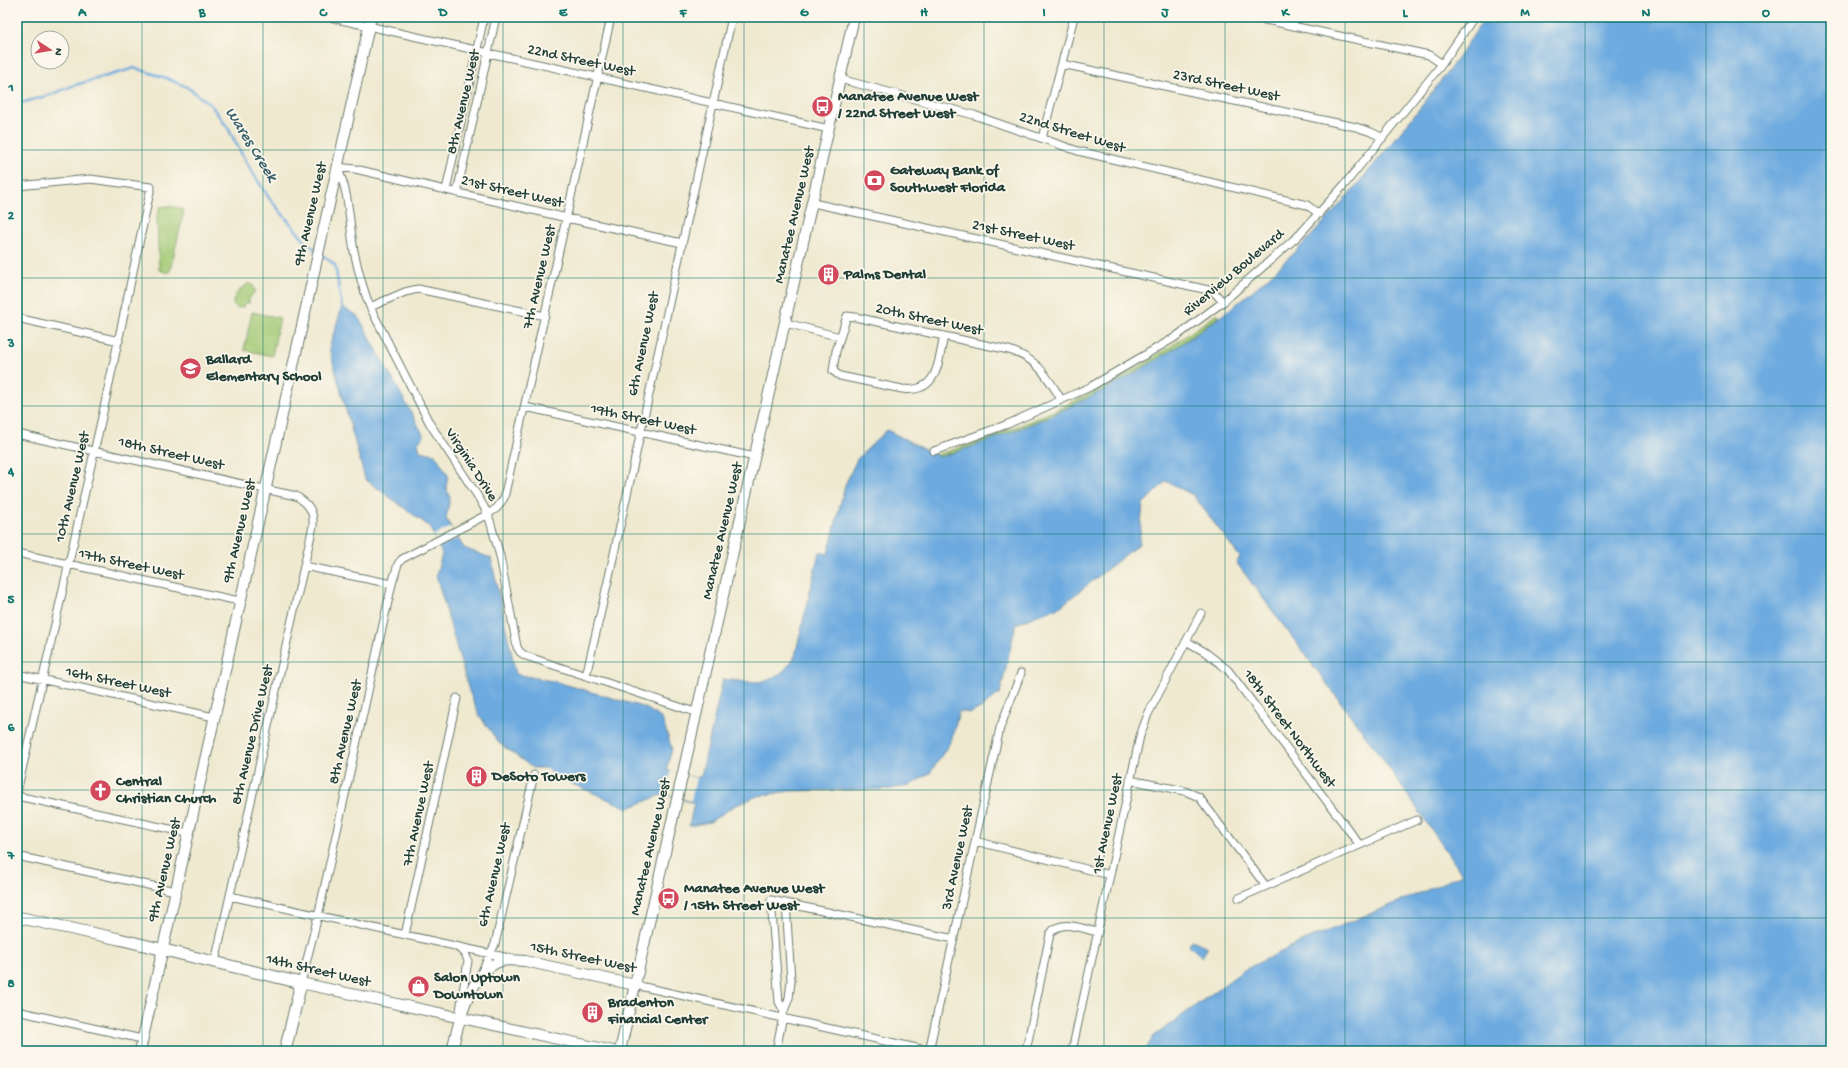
<svg xmlns="http://www.w3.org/2000/svg" width="1848" height="1068" font-family="'Gochi Hand',sans-serif">
<style>
.green{fill:#a3c974;stroke:#618354}
.water{fill:#6daadf;stroke:#46748a}
.pier{fill:#efe9d0}
.lines{fill:none;stroke-linecap:round;stroke-linejoin:round}
.stream{stroke:#6daadf;stroke-width:2.5}
.street-casing{stroke:#68796b;stroke-width:9}
.secondary-casing{stroke:#68796b;stroke-width:12}
.primary-casing{stroke:#68796b;stroke-width:13}
.street{stroke:#fff;stroke-width:7}
.secondary{stroke:#fff;stroke-width:10}
.primary{stroke:#fff;stroke-width:11}
.grid{fill:none;stroke:#0f766e;stroke-width:1;stroke-opacity:0.55}
.labels{text-anchor:middle;dominant-baseline:central;stroke-width:3.5;stroke-linejoin:round;paint-order:stroke}
.street-label{font-size:15px;fill:#1f3d34;stroke:#fbf7ec}
.poi-label{font-size:15px;font-weight:bold;fill:#1f3d34;stroke:#fbf7ec;text-anchor:start}
.water-label{font-size:16px;font-style:italic;fill:#365e67;stroke:#fbf7ec}
.neatline{fill:none;stroke:#0f766e;stroke-width:1.5}
.grid-label{font-size:13px;text-anchor:middle;font-weight:bold;fill:#0f766e}
</style>
<rect width="100%" height="100%" fill="#fbf7ec"/>
<filter id="ink" filterUnits="userSpaceOnUse"><feTurbulence type="fractalNoise" baseFrequency=".025" numOctaves="2"/><feDisplacementMap in="SourceGraphic" scale="8" xChannelSelector="R" yChannelSelector="G"/><feConvolveMatrix kernelMatrix="1 2 1 2 8 2 1 2 1" color-interpolation-filters="sRGB"/></filter>
<filter id="wash" filterUnits="userSpaceOnUse"><feTurbulence type="fractalNoise" baseFrequency=".012" numOctaves="4" result="noise"/><feDisplacementMap in="SourceGraphic" scale="16" xChannelSelector="R" yChannelSelector="G"/><feGaussianBlur stdDeviation="0.9" result="paint"/><feColorMatrix in="noise" values="0 0 0 0 0 0 0 0 0 0 0 0 0 0 0 0 0 1.4 0 .05"/><feComposite in="paint" operator="in"/></filter>
<g filter="url(#wash)">
<rect width="100%" height="100%" fill="#efe9d0"/>
<path class="green" d="M165,206l16,2 3,4 -14,59 -2,2 -9,-3 -2,-53 3,-10z
M249,283l4,2 2,6 -6,8v5l-2,-2 -4,5 -6,1 -4,-4c-1,-9 9,-16 16,-21z
M252,312l28,6 -8,38 -28,-6z
M1217,314l2,3c-22,15 -43,31 -65,45 -66,42 -139,72 -214,95l-3,-2c73,-23 144,-53 210,-93 24,-15 47,-32 70,-48z"/>
<path class="water" d="M1485,17h346v1034h-686l8,-14 91,-67 57,-28 131,-54 30,-14 -82,-119 -144,-193 4,-5 -47,-62 -27,-14 -23,23 -4,40 -78,62 -45,18 -16,69 -19,15 -11,5 -11,-2 -8,30 -21,32 -21,13 -19,3 -100,2 -32,5 -24,10 -24,16 -21,4 5,-23 -30,-9 -36,14 -74,-32 -8,-8h-13l-34,-25 -20,-28 -10,-24 -33,-116 6,-21 -12,-27 -65,-48 -36,-131 13,-41 16,9 66,120 -6,7 2,8 15,3 13,21 -2,13 4,10 -4,21 18,29 27,10 25,116 41,8 89,26 16,11 10,30 -5,19 2,3 27,7 5,-2 22,-97c32,4 53,9 72,-23l24,-104 9,2 17,-69 12,-26 30,-29 53,27c132,-41 257,-108 355,-205 33,-32 62,-67 91,-102 35,-43 70,-86 99,-133z
M1192,940l16,7 -6,10 -13,-12z"/>
<path class="pier" d="M451,527l7,11 -19,9 -5,-12z
M671,771l25,7 -5,23 -25,-7z"/>
<g class="lines">
<path class="stream" d="M17,104l33,-9 22,-9 63,-18 31,10 21,9 23,17 18,24 19,36 22,34 36,43 11,9
M320,253l15,12 7,42"/>
</g>
</g>
<g filter="url(#ink)">
<g class="lines">
<defs>
<path id="street" d="M328,17l501,112
M1251,17l178,38 13,9
M1062,64l294,63 15,5 12,6
M840,79l134,36 104,36 229,54 12,9
M1042,138l32,-121
M337,167c13,26 12,56 17,84 4,19 9,38 16,56l60,117 47,71 11,19 12,42 17,91 3,5 6,4 172,57
M337,167l18,2 212,49 115,25
M17,186l73,-7 61,8 -49,230 -85,375
M446,190l38,-173
M457,192l39,-175
M813,203l400,88 10,11
M370,307l35,-15 13,-3 127,27
M17,318l102,23
M786,323l54,14
M944,336c-6,27 -6,58 -42,53l-62,-13 -7,-5 3,-20 11,-35 8,1 154,33c29,9 37,25 52,49
M525,407l230,50
M17,434l279,62c13,8 18,15 17,30l-98,436
M934,451l74,-27 82,-37 84,-49 49,-36 76,-67 46,-51 97,-120 32,-47
M17,553l222,48
M304,566l88,18
M1186,641l19,11 23,18 131,174
M17,674l197,43
M586,676l22,-95 124,-564
M1130,780l55,11 14,6 66,88
M17,796l171,37
M975,841l135,34
M17,856l158,35
M230,896l279,62
M1239,898l178,-78
M405,935l52,-237
M458,948l7,5 3,8 -8,49
M481,973l14,-29 39,-169
M301,983l17,-67 74,-332 6,-20 4,-5 86,-45 9,-6 7,-10 107,-481
M635,985l295,66
M17,1011l125,28
M784,1011l-5,-9 -8,-102 183,39
M776,1051l8,-40 5,-13 2,-17 -5,-78
M929,1051l71,-323 21,-55
M1026,1051l24,-117c10,-16 32,-5 48,-2
M1072,1051l68,-315 8,-22 53,-101"/>
<path id="secondary" d="M301,983l312,68
M140,1051l231,-1034
M452,1051c6,-27 18,-80 49,-90 8,-2 16,0 24,0l110,24
M620,1051l234,-1034"/>
<path id="primary" d="M17,917l102,22 182,44 -16,68"/>
</defs>
<use href="#street" class="street-casing"/>
<use href="#secondary" class="secondary-casing"/>
<use href="#primary" class="primary-casing"/>
<use href="#street" class="street"/>
<use href="#secondary" class="secondary"/>
<use href="#primary" class="primary"/>
</g>
</g>
<path class="grid" d="M142,17v1034M263,17v1034M383,17v1034M503,17v1034M623,17v1034M744,17v1034M864,17v1034M984,17v1034M1104,17v1034M1225,17v1034M1345,17v1034M1465,17v1034M1585,17v1034M1706,17v1034M17,150h1814M17,278h1814M17,406h1814M17,534h1814M17,662h1814M17,790h1814M17,918h1814"/>
<defs>
<symbol id="bus-disc" viewBox="-11 -11 22 22"><circle r="9.5" fill="#d1495b" stroke="#fbf7ec"/><path d="M-5-6H5V4H4V6H2V4H-2V6H-4V4H-5ZM-3.5-4V0h7V-4ZM-3.5 1.2v1.5H-2V1.2ZM2 1.2v1.5H3.5V1.2Z" fill="#fff"/></symbol>
<symbol id="bank-disc" viewBox="-11 -11 22 22"><circle r="9.5" fill="#d1495b" stroke="#fbf7ec"/><path d="M-6-4H6V4H-6ZM0-2.3a2.3 2.3 0 1 0 0 4.6a2.3 2.3 0 1 0 0-4.6Z" fill="#fff"/></symbol>
<symbol id="building-disc" viewBox="-11 -11 22 22"><circle r="9.5" fill="#d1495b" stroke="#fbf7ec"/><path d="M-4-6H4V6H1V3H-1V6H-4ZM-2.5-4.3h1.7v1.8h-1.7ZM.8-4.3h1.7v1.8H.8ZM-2.5-1h1.7V.8h-1.7ZM.8-1h1.7V.8H.8Z" fill="#fff"/></symbol>
<symbol id="school-disc" viewBox="-11 -11 22 22"><circle r="9.5" fill="#d1495b" stroke="#fbf7ec"/><path d="M0-5L7-2L0 1L-7-2ZM-4 1L0 2.5L4 1V4Q0 6-4 4Z" fill="#fff"/></symbol>
<symbol id="church-disc" viewBox="-11 -11 22 22"><circle r="9.5" fill="#d1495b" stroke="#fbf7ec"/><path d="M-1.2-6h2.4v3.5h3.3v2.4h-3.3V6h-2.4V-.1h-3.3v-2.4h3.3Z" fill="#fff"/></symbol>
<symbol id="shop-disc" viewBox="-11 -11 22 22"><circle r="9.5" fill="#d1495b" stroke="#fbf7ec"/><path d="M-5-2.5h2.3a2.7 3.5 0 0 1 5.4 0H5L5.5 6h-11ZM-1.5-2.5h3a1.5 2.3 0 0 0-3 0Z" fill="#fff"/></symbol>
</defs>
<g fill-rule="evenodd">
<use href="#bus-disc" x="810" y="94" width="25" height="25"/>
<use href="#bank-disc" x="862" y="168" width="25" height="25"/>
<use href="#building-disc" x="816" y="262" width="25" height="25"/>
<use href="#school-disc" x="178" y="356" width="25" height="25"/>
<use href="#building-disc" x="464" y="764" width="25" height="25"/>
<use href="#church-disc" x="88" y="778" width="25" height="25"/>
<use href="#bus-disc" x="656" y="886" width="25" height="25"/>
<use href="#shop-disc" x="406" y="974" width="25" height="25"/>
<use href="#building-disc" x="580" y="1000" width="25" height="25"/>
</g>
<g class="labels">
<g class="street-label">
<text transform="translate(581 61) rotate(12)">22nd Street West</text>
<text transform="translate(1226 86) rotate(12)">23rd Street West</text>
<text transform="translate(464 102) rotate(-77)">8th Avenue West</text>
<text transform="translate(1072 133) rotate(17)">22nd Street West</text>
<text transform="translate(512 192) rotate(13)">21st Street West</text>
<text transform="translate(311 214) rotate(-77)">9th Avenue West</text>
<text transform="translate(795 215) rotate(-77)">Manatee Avenue West</text>
<text transform="translate(1023 236) rotate(12)">21st Street West</text>
<text transform="translate(1234 273) rotate(-40)">Riverview Boulevard</text>
<text transform="translate(540 277) rotate(-77)">7th Avenue West</text>
<text transform="translate(929 320) rotate(12)">20th Street West</text>
<text transform="translate(644 344) rotate(-78)">6th Avenue West</text>
<text transform="translate(643 420) rotate(12)">19th Street West</text>
<text transform="translate(171 454) rotate(13)">18th Street West</text>
<text transform="translate(471 465) rotate(57)">Virginia Drive</text>
<text transform="translate(73 487) rotate(-77)">10th Avenue West</text>
<text transform="translate(240 531) rotate(-77)">9th Avenue West</text>
<text transform="translate(723 531) rotate(-77)">Manatee Avenue West</text>
<text transform="translate(131 565) rotate(12)">17th Street West</text>
<text transform="translate(118 683) rotate(12)">16th Street West</text>
<text transform="translate(1289 729) rotate(53)">18th Street Northwest</text>
<text transform="translate(346 732) rotate(-77)">8th Avenue West</text>
<text transform="translate(253 735) rotate(-77)">8th Avenue Drive West</text>
<text transform="translate(419 814) rotate(-78)">7th Avenue West</text>
<text transform="translate(1108 824) rotate(-78)">1st Avenue West</text>
<text transform="translate(651 847) rotate(-77)">Manatee Avenue West</text>
<text transform="translate(958 858) rotate(-78)">3rd Avenue West</text>
<text transform="translate(165 870) rotate(-77)">9th Avenue West</text>
<text transform="translate(495 875) rotate(-77)">6th Avenue West</text>
<text transform="translate(583 958) rotate(12)">15th Street West</text>
<text transform="translate(318 971) rotate(13)">14th Street West</text>
</g>
<g class="poi-label">
<text x="838" y="97">Manatee Avenue West<tspan x="838" dy="17">/ 22nd Street West</tspan></text>
<text x="890" y="171">Gateway Bank of<tspan x="890" dy="17">Southwest Florida</tspan></text>
<text x="844" y="275">Palms Dental</text>
<text x="206" y="360">Ballard<tspan x="206" dy="17">Elementary School</tspan></text>
<text x="492" y="777">DeSoto Towers</text>
<text x="116" y="782">Central<tspan x="116" dy="17">Christian Church</tspan></text>
<text x="684" y="889">Manatee Avenue West<tspan x="684" dy="17">/ 15th Street West</tspan></text>
<text x="434" y="978">Salon Uptown<tspan x="434" dy="17">Downtown</tspan></text>
<text x="608" y="1003">Bradenton<tspan x="608" dy="17">Financial Center</tspan></text>
</g>
<g class="water-label">
<text transform="translate(250 145) rotate(58)">Wares Creek</text>
</g>
</g>
<rect width="1848" height="1068" fill="none" stroke="#fbf7ec" stroke-width="44"/>
<g transform="translate(50 50) rotate(102)"><circle r="19" fill="#fbf7ec" stroke="#a3ada2"/>
<path d="M0-3L7 15L0 10L-7 15Z" fill="#d1495b"/>
<text y="-6" font-size="11" font-weight="bold" text-anchor="middle" fill="#1f3d34">N</text>
</g>
<rect x="22" y="22" width="1804" height="1024" class="neatline"/>
<g class="grid-label">
<text x="82" y="16">A</text>
<text x="202" y="16">B</text>
<text x="323" y="16">C</text>
<text x="443" y="16">D</text>
<text x="563" y="16">E</text>
<text x="683" y="16">F</text>
<text x="804" y="16">G</text>
<text x="924" y="16">H</text>
<text x="1044" y="16">I</text>
<text x="1165" y="16">J</text>
<text x="1285" y="16">K</text>
<text x="1405" y="16">L</text>
<text x="1525" y="16">M</text>
<text x="1646" y="16">N</text>
<text x="1766" y="16">O</text>
<text x="11" y="91">1</text>
<text x="11" y="219">2</text>
<text x="11" y="347">3</text>
<text x="11" y="475">4</text>
<text x="11" y="603">5</text>
<text x="11" y="731">6</text>
<text x="11" y="859">7</text>
<text x="11" y="987">8</text>
</g>
</svg>
